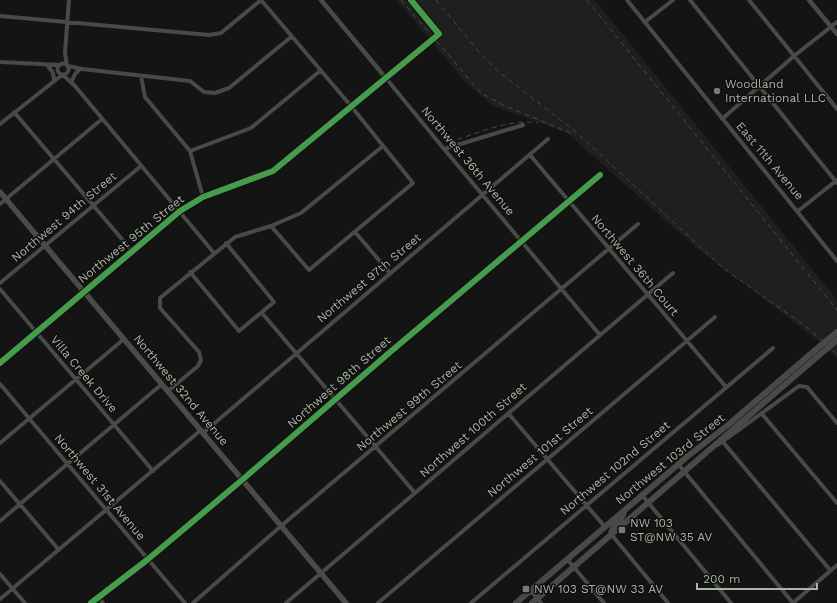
<svg xmlns="http://www.w3.org/2000/svg" width="837" height="603" font-family="'Work Sans',sans-serif">
<style>
.built{fill:#1e201e}
.lines{fill:none;stroke-linecap:round;stroke-linejoin:round}
.minor{stroke:#474a46;stroke-width:4}
.tertiary{stroke:#474a46;stroke-width:4.5}
.secondary{stroke:#4a4c49;stroke-width:5.5}
.primary{stroke:#494a48;stroke-width:6}
.rail{stroke:#494a48;stroke-width:1;stroke-dasharray:5 4;stroke-linecap:butt}
.primary-bridge{stroke:#494a48;stroke-width:6}
.cycleway-casing{stroke:#0e100e;stroke-width:8}
.cycleway{stroke:#469c4c;stroke-width:6}
.poi-dot{fill:#767c73;stroke:#0e100e;stroke-width:1.5}
.labels{text-anchor:middle;dominant-baseline:central;stroke-width:3;stroke-linejoin:round;paint-order:stroke}
.poi-label{font-size:12px;fill:#aab4a6;stroke:#0e100e;text-anchor:start}
.street-label{font-size:12px;fill:#aab4a6;stroke:#0e100e}
</style>
<rect width="100%" height="100%" fill="#141414"/>
<path class="built" d="M397,0h198l242,300v59l-18,-18 -121,-92 -131,-116 -76,-28 -25,-22z"/>
<g class="lines">
<path class="minor" d="M261,0l90,106 62,77 -104,87 -38,-44
M411,0l28,34 -54,43 59,72 156,186
M627,0l210,261
M690,0l147,183
M749,0l88,109
M0,16l209,19 12,-2 40,-33
M645,22l28,-22
M0,62l60,3
M57.5 69a5.5 5.5 0 1 1 11 0a5.5 5.5 0 1 1-11 0Z
M48,66l5,7 1,7
M67,66l-2,-14 4,-52
M68,66l14,3 108,12 14,11 11,1 14,-5 62,-51
M63,75l12,11 139,167
M141,76l4,21 45,54 13,46
M72,81l3,-7 4,-4
M14,112l118,139
M722,119l72,-63 43,-34
M0,124l62,-49
M444,149l79,-24
M190,151l61,-23 69,-57
M530,155l196,232
M0,204l102,-85
M798,211l39,-31
M355,232l35,41
M190,272l49,59 35,-29 -48,-59
M0,283l141,-117
M0,289l153,182
M262,313l153,180
M0,384l185,219
M168,391l30,-25 3,-6 -2,-8 -39,-44v-10l75,-61 36,-11 30,-13 82,-67
M508,413l97,114
M762,414l75,89
M203,433l345,-294
M723,442l107,128
M0,443l124,-104
M718,445l81,-59 8,1 30,36
M678,464l115,139
M0,481l59,69
M642,495l89,108
M0,521l162,-137
M611,534l57,69
M567,559l37,44
M0,574l25,29
M531,591l10,12
M98,597l5,6
M0,599l201,-169
M91,603l56,-43 95,-80 147,-127 211,-178
M193,603l88,-77 357,-302
M286,603l387,-330
M378,603l337,-286
M471,603l302,-255
M793,603l44,-38"/>
<path class="tertiary" d="M809,0l28,34
M0,363l180,-152 23,-14 70,-26 112,-94 -64,-77"/>
<path class="secondary" d="M0,192l346,411"/>
<path class="primary" d="M611,534c1,-10 11,-12 13,-22
M516,603l172,-147 40,-31 86,-74
M532,603l286,-247"/>
<path class="rail" d="M401,0l80,93 22,12 70,29
M436,0l42,51 22,22 76,59 147,136 81,57 33,29
M587,0l250,310
M449,142c28,-8 60,-24 89,-19"/>
<path class="primary-bridge" d="M814,351l23,-19
M818,356l19,-16"/>
<defs>
<path id="cycleway" d="M0,363l180,-152 23,-14 70,-26 166,-137 -28,-34
M91,603l56,-43 95,-80 147,-127 211,-178"/>
</defs>
<use href="#cycleway" class="cycleway-casing"/>
<use href="#cycleway" class="cycleway"/>
</g>
<g class="poi-dot">
<circle cx="717" cy="91" r="4"/>
<rect x="618" y="526" width="8" height="8" rx="2"/>
<rect x="522" y="585" width="8" height="8" rx="2"/>
</g>
<g class="labels">
<g class="poi-label">
<text x="725" y="84">Woodland<tspan x="725" dy="14">International LLC</tspan></text>
<text x="630" y="523">NW 103<tspan x="630" dy="14">ST@NW 35 AV</tspan></text>
<text x="534" y="589">NW 103 ST@NW 33 AV</text>
</g>
<g class="street-label">
<text transform="translate(468 161) rotate(50)">Northwest 36th Avenue</text>
<text transform="translate(770 161) rotate(50)">East 11th Avenue</text>
<text transform="translate(64 217) rotate(-40)">Northwest 94th Street</text>
<text transform="translate(131 239) rotate(-39)">Northwest 95th Street</text>
<text transform="translate(635 265) rotate(50)">Northwest 36th Court</text>
<text transform="translate(369 278) rotate(-40)">Northwest 97th Street</text>
<text transform="translate(84 374) rotate(50)">Villa Creek Drive</text>
<text transform="translate(339 382) rotate(-41)">Northwest 98th Street</text>
<text transform="translate(181 390) rotate(50)">Northwest 32nd Avenue</text>
<text transform="translate(409 406) rotate(-40)">Northwest 99th Street</text>
<text transform="translate(473 430) rotate(-41)">Northwest 100th Street</text>
<text transform="translate(540 452) rotate(-40)">Northwest 101st Street</text>
<text transform="translate(670 459) rotate(-39)">Northwest 103rd Street</text>
<text transform="translate(615 468) rotate(-40)">Northwest 102nd Street</text>
<text transform="translate(100 487) rotate(50)">Northwest 31st Avenue</text>
</g>
</g>
<path d="M697 583v6h120v-6" fill="none" stroke="#aab4a6" stroke-width="2"/>
<text x="703" y="583" font-size="12" fill="#aab4a6" stroke="#0e100e" stroke-width="3" paint-order="stroke">200 m</text>
</svg>
